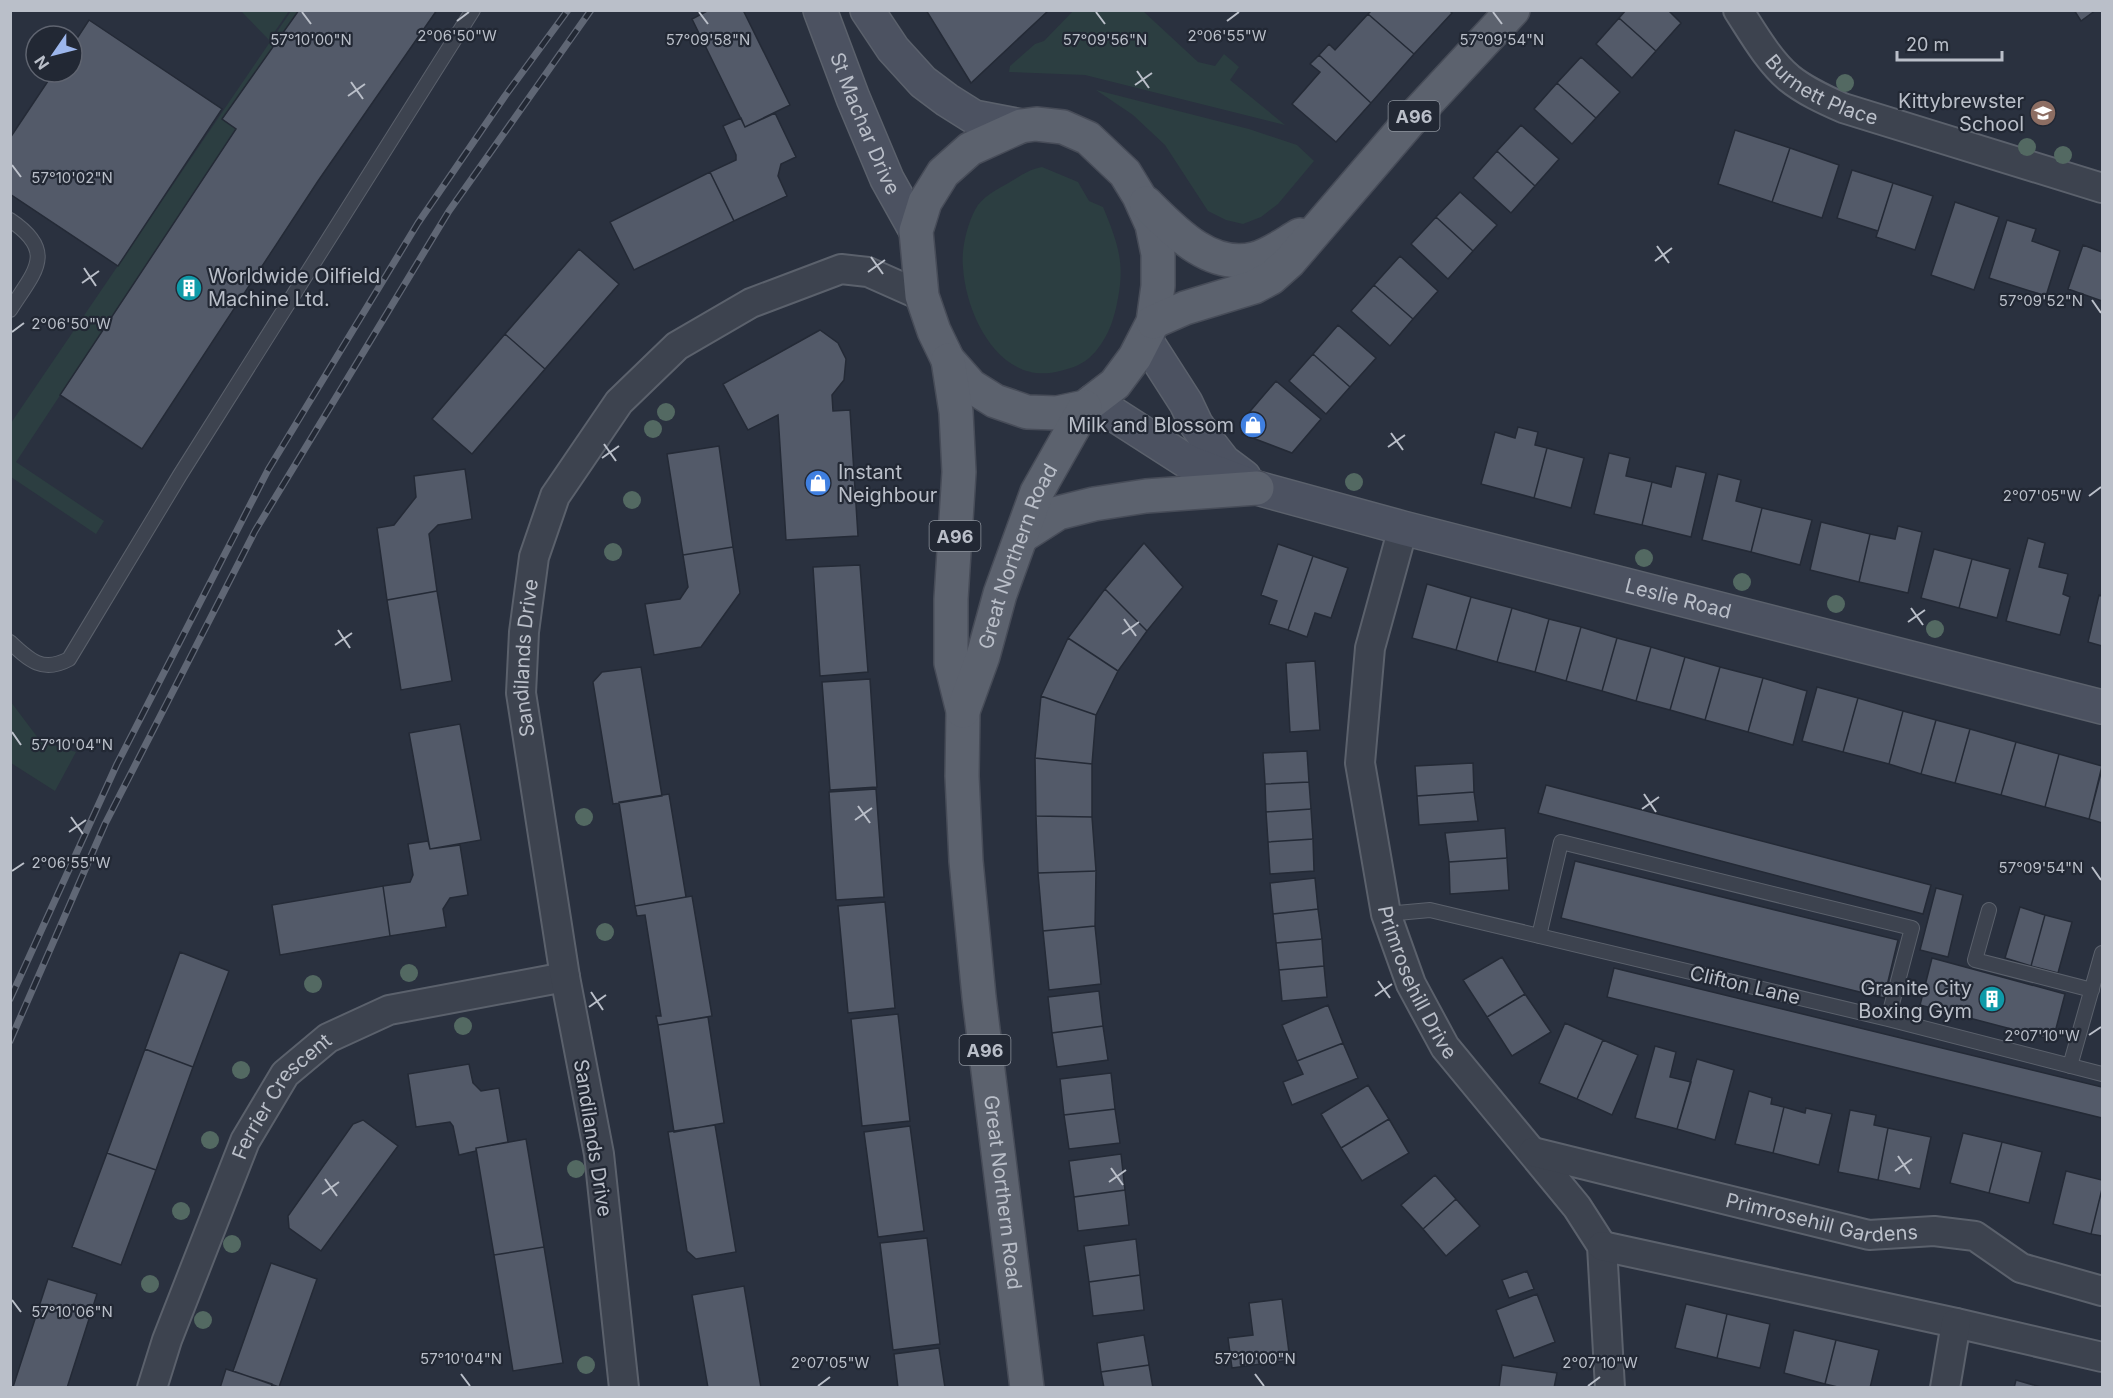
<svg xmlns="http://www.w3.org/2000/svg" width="2113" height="1398" font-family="Inter,sans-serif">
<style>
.green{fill:#2c3e41}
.building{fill:#535a69;stroke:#242a36;stroke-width:1.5}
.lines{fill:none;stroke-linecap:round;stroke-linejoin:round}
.lane-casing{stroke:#5b616c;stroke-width:16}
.street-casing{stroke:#5b616c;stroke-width:32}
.secondary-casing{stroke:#5b616c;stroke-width:36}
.primary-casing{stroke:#474c58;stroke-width:36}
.lane{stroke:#3d434f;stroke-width:14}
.street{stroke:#3d434f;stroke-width:28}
.secondary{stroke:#4c5261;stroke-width:33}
.primary{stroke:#5c626e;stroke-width:33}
.rail-casing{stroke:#606775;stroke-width:7}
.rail{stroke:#222834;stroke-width:4.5;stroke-dasharray:14;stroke-linecap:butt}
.tree{fill:#536962}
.ticks{fill:none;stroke:#babfc9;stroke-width:2}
.labels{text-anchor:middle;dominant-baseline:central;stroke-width:4.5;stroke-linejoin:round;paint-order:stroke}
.shield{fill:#222834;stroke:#8c929c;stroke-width:1.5}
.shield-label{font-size:18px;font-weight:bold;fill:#babfc9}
.street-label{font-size:20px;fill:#babfc9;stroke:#222834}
.poi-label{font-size:20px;fill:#babfc9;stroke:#222834;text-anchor:end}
.ticks-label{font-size:15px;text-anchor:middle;fill:#babfc9;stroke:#222834;stroke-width:4.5;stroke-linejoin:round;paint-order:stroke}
</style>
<rect width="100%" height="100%" fill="#2a313f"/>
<path class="green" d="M1074,10l69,1 55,51 17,4 9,-12 15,13 -9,13 55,45 -200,-50 -76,-3 1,-6 25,-22 9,-3z
M241,11h48l-20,29z
M291,11h8l-77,107 14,11 -220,333 88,59 -8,13 -85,-57v-54z
M1096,90l153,39 48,16 17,16 -36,43 -17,13 -18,7 -17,-4 -18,-9 -43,-66 -32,-30z
M1042,167l36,15 11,19 14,6c16,39 23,58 13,101 -3,12 -6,22 -13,33 -12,19 -22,25 -43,30 -59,16 -94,-54 -97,-104 -2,-17 4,-42 12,-57 6,-13 23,-21 35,-28 12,-7 18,-12 32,-15z
M11,702l30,40 35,10 -21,39 -44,-28z"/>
<path class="building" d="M299,10h138l-119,171 -176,268 -82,-54 176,-266 -14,-10z
M709,10h34l47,95 -45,22 -53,-108z
M926,10h123l-78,73z
M1372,10h77l3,3 -38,41 -46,-40z
M1626,10h42l13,13 -25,28 -37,-33z
M2074,10h22l-15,11z
M1368,14l46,40 -43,49 -52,-48 10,-11 6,6z
M1619,18l37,33 -24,27 -36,-34z
M89,20l133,89 -104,157 -108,-72v-56l44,-66h18v-26z
M1319,55l52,48 -35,39 -44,-38 28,-32 -10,-8z
M1581,57l39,35 -24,26 -39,-35z
M1557,83l39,35 -24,26 -38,-35z
M775,113l21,44 -15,7 -3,12 9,20 -53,25 -24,-49 26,-12v-5l-13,-29 18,-8 4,9z
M1521,125l38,34 -24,27 -38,-35z
M1735,130l55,18 -18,54 -54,-18z
M1790,148l49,17 -17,53 -50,-16z
M1497,151l38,35 -24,27 -38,-35z
M1852,170l41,13 -15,48 -41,-13z
M710,172l24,49 -100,49 -24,-48z
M1893,183l40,13 -18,54 -39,-13z
M1460,192l37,33 -24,26 -37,-34z
M1955,202l44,15 -25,73 -43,-15z
M1436,217l37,34 -25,28 -37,-35z
M2007,220l29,9 -4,12 28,10 -14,45 -57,-18z
M2083,245l19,7v49l-34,-12z
M579,249l40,35 -74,85 -40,-35z
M1400,256l38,35 -25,28 -39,-34z
M1374,285l39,34 -23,27 -39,-35z
M1338,325l38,33 -26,29 -37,-33z
M820,330l18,13 8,16 -2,21 -12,15 1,16 17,-1 8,126 -72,4 -8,-125 -30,15 -25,-46z
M505,334l40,35 -73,85 -40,-35z
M1313,354l37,33 -24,27 -37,-33z
M1276,381l45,38 -29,34 -50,-19 -2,-11z
M1518,427l20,5 -3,13 12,3 -13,50 -53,-14 14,-52 20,6z
M719,446l14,101 -50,8 -16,-101z
M1547,448l37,10 -13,50 -37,-10z
M1609,453l21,5 -4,18 26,6 -10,43 -48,-11z
M1676,466l30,7 -15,64 -49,-12 10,-43 19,5z
M465,469l7,50 -34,6 -9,9 8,57 -50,9 -10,-72 17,-3 22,-28 -2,-21z
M1718,474l23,6 -5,21 26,7 -11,44 -49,-12z
M1762,508l50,12 -12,45 -49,-13z
M1821,522l49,12 -11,48 -49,-12z
M1898,526l24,6 -14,61 -49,-11 11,-48 25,5z
M2028,538l17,5 -6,24 29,7 -5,20 7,3 -10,38 -54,-14z
M1144,543l39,44 -36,44 -42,-42z
M1278,544l35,12 -25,74 -19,-6 8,-23 -16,-6z
M733,547l7,46 -39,54 -47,8 -9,-51 35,-5 8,-12 -5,-32z
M1934,549l38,10 -13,49 -38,-10z
M1313,556l35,12 -17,50 -16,-5 -8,24 -19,-7z
M1972,559l38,10 -13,49 -38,-10z
M860,565l8,107 -48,4 -7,-109z
M1427,584l44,13 -15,53 -44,-12z
M1105,589l42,42 -29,40 -50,-33z
M437,591l15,90 -51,9 -14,-90z
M2099,595l3,1v50l-14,-4z
M1471,597l41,11 -15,54 -41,-12z
M1512,608l37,11 -14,53 -38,-10z
M1549,619l32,8 -15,54 -31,-9z
M1581,627l36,11 -15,53 -36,-10z
M1068,638l50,33 -22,44 -55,-19z
M1617,638l34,9 -15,54 -34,-10z
M1651,647l34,10 -15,53 -34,-9z
M1685,657l35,10 -15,53 -35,-10z
M1315,661l5,69 -30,2 -4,-69z
M641,667l21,129 -49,8 -20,-122 9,-10z
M1720,667l43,11 -15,54 -43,-12z
M1763,678l44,13 -14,54 -45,-13z
M870,679l7,108 -47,3 -8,-108z
M1817,687l41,11 -15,54 -41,-11z
M1041,696l55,19 -4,49 -57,-6z
M1858,698l45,13 -14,53 -46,-12z
M1903,711l33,9 -15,54 -32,-10z
M1936,720l34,9 -15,54 -34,-9z
M460,724l21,116 -51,9 -21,-116z
M1970,729l46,13 -15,53 -46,-12z
M2016,742l43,12 -14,53 -44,-12z
M1307,751l2,31 -44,2 -2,-31z
M2059,754l43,12 -13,53 -44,-12z
M1035,758l57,6v53l-56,-1z
M1473,763l1,29 -57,4 -2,-30z
M2102,769v54l-13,-4z
M1309,782l2,27 -45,3 -1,-28z
M1546,785l385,100 -8,29 -385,-101z
M876,789l8,108 -48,3 -7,-108z
M1474,792l4,29 -59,4 -2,-29z
M669,794l17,103 -51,9 -16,-104z
M1311,809l2,30 -45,3 -2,-30z
M1036,816l56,1 4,54 -58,2z
M1505,828l2,30 -58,4 -4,-29z
M1313,839l1,32 -44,3 -2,-32z
M428,841l2,8 30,-4 8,50 -18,3 -7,11 3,18 -56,9 -7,-50 27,-4 3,-7 -5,-31z
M1507,858l2,32 -59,4 -1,-32z
M1575,861l323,79 -14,58 -323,-80z
M1096,871l-1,55 -52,5 -5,-58z
M1315,878l3,31 -45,5 -3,-31z
M383,886l7,50 -110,19 -8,-50z
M1936,888l27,7 -15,62 -28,-7z
M692,896l20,120 -54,9 -2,-9h5l-16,-101 -8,1 -2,-10z
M885,902l10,106 -47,5 -10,-107z
M2020,907l25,8 -14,51 -26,-8z
M1318,909l4,30 -46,4 -3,-29z
M2045,915l27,7 -14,51 -27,-7z
M1095,926l6,58 -52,6 -6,-59z
M1322,939l2,27 -45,4 -3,-27z
M180,952l49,19 -36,96 -48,-18z
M1502,957l23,37 -38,23 -24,-37z
M1932,958l133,36 -12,46 -133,-35z
M1324,966l3,31 -45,4 -3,-31z
M1614,968l488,119v31l-495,-121z
M1099,991l4,35 -51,7 -4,-36z
M1525,994l26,38 -39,24 -25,-39z
M1328,1005l15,38 -46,18 -15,-36z
M898,1014l12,107 -48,5 -11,-107z
M708,1017l16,106 -50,9 -16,-107z
M1565,1023l38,17 -26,59 -38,-16z
M1103,1026l5,34 -51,7 -5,-34z
M1603,1040l35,15 -26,60 -35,-16z
M1343,1043l15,35 -66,27 -9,-23 20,-8 -6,-13z
M1655,1046l21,6 -6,25 21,5 -14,47 -42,-11z
M145,1049l48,18 -37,103 -49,-17z
M1697,1059l37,11 -19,70 -38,-11z
M469,1064l4,19 8,8 18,-3 9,54 -32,6v3l-17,4 -6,-29 -3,-4 -34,5 -8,-53z
M1111,1073l4,36 -51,6 -4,-36z
M1368,1085l21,34 -48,29 -20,-34z
M1749,1091l23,7 -1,6 13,3 -11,46 -38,-9z
M1784,1107l21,6 1,-5 26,6 -13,51 -46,-12z
M1115,1109l5,34 -51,6 -5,-34z
M1850,1110l26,5 -2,10 14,3 -10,52 -40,-8z
M1389,1119l20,34 -47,28 -21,-33z
M363,1120l35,26 -77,105 -32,-23 -1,-12 65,-92z
M715,1125l21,127 -40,7 -9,-8 -19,-119z
M910,1126l14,105 -46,6 -14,-105z
M1888,1128l43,9 -11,52 -42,-9z
M1963,1133l39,9 -13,51 -39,-10z
M526,1139l18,108 -50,8 -18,-107z
M2002,1142l40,10 -13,51 -40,-10z
M107,1153l49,17 -35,95 -49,-18z
M1121,1154l4,36 -51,7 -5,-36z
M2066,1171l36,9v9l-11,45 -38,-10z
M1435,1175l21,24 -33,30 -22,-24z
M2102,1189v47l-11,-2z
M1125,1190l4,35 -51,6 -4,-34z
M1456,1199l24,27 -34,30 -23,-27z
M927,1238l13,106 -47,6 -13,-107z
M1136,1239l4,36 -51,7 -5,-36z
M544,1247l19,116 -50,8 -19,-116z
M271,1263l46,16 -38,108 -46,-16z
M1527,1271l7,18 -25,9 -7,-18z
M1140,1275l4,35 -51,6 -4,-34z
M48,1279l49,15 -30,94h-52l-2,-1z
M744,1286l17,102h-53l-16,-93z
M1537,1294l18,48 -41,16 -18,-48z
M1282,1299l8,61 -58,8 -4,-30 25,-3 -4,-32z
M1686,1304l41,10 -10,44 -42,-10z
M1727,1314l43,10 -10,44 -43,-10z
M1794,1330l42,10 -11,44 -41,-11z
M1144,1335l5,30 -48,7 -4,-29z
M1836,1340l43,10 -9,38h-28l-17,-4z
M939,1348l6,40h-47l-4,-34z
M1149,1365l4,23h-49l-3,-16z
M1502,1365l55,8 -3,15h-55z
M226,1369l46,15 -1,4h-51z
M2016,1380l28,8h-30z"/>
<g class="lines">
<defs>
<path id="lane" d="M10,220c48,32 24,52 0,90
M10,642c20,19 33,31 59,17l111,-184 293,-465
M1989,910l-14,50 117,30
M1386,914l44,-4 458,109 214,55
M1539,936l22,-94 351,86 -24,91
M2070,1066l32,-113"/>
<g id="street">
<path id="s1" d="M1738,10c15,23 30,50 51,68 16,13 36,22 54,30l259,80"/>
<path id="s2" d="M1403,528l-33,120 -10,115 26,151 25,70 34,63 132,160 25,39 8,142"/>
<path id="s3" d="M1533,1152l336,83 65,-4 41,5 46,32 81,23"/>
<path d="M1602,1246l354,77 146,34"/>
<path id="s4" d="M152,1388l15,-48 78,-199 40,-67 43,-36 61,-28 176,-33"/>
<path id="s5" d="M624,1388l-25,-234 -34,-177 -44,-284 3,-61 10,-75 21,-61 64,-94 58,-56 74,-43 90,-34 27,3 54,24"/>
<path d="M1945,1388l11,-65"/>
</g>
<g id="secondary">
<path id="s6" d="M820,10l33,88 34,81 29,52"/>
<path d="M867,10l26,39 30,33 24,18 27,17 47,9"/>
<path d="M1145,339l41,64 10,21 14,20 14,18 20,15"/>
<path id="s7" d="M1093,401l95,61 69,26 146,40 699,179"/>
</g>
<g id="primary">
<path d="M1036,124l27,3 25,11 37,35 14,23 13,29 6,29v32l-5,36 -18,35 -20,27 -30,23 -28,6 -30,-1 -32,-11 -24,-15 -23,-26 -14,-29 -12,-35 -6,-65 9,-29 18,-29 27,-24 51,-23z"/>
<path d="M1146,203c28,28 64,67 108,56 16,-4 32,-16 46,-24"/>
<path d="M1153,322l32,-14 69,-21 17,-9 18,-16 120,-140 104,-112"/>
<path id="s8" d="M948,360l8,52 3,60 -8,127v64l12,48 -1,65 4,85 13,136 48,391"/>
<path d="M1022,536l36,-23 36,-9 52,-8 111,-8"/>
<path id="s9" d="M963,711l20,-55 17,-62 37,-102 48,-85"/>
</g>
</defs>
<use href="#lane" class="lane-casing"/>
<use href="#street" class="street-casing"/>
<use href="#secondary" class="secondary-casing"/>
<use href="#primary" class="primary-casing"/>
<use href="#lane" class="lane"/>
<use href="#street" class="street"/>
<use href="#secondary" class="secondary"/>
<use href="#primary" class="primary"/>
<defs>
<path id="rail" d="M10,999l107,-235 151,-294 150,-247 87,-127 63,-86
M10,1041l95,-217 150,-293 194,-320 142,-201"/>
</defs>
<use href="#rail" class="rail-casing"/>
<use href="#rail" class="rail"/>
</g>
<g class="tree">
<circle cx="1845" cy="83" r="9"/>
<circle cx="2027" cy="147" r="9"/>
<circle cx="2063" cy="155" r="9"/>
<circle cx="666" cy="412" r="9"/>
<circle cx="653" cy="429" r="9"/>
<circle cx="1354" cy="482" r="9"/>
<circle cx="632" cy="500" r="9"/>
<circle cx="613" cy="552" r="9"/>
<circle cx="1644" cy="558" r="9"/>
<circle cx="1742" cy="582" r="9"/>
<circle cx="1836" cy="604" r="9"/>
<circle cx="1935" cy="629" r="9"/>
<circle cx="584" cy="817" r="9"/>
<circle cx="605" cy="932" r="9"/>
<circle cx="409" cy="973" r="9"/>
<circle cx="313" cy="984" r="9"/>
<circle cx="463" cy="1026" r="9"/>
<circle cx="241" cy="1070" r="9"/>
<circle cx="210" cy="1140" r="9"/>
<circle cx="576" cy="1169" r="9"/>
<circle cx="181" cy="1211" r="9"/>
<circle cx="232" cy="1244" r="9"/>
<circle cx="150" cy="1284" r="9"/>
<circle cx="203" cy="1320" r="9"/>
<circle cx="586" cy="1365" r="9"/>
</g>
<path class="ticks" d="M302,12l9,12M699,12l9,12M1096,12l9,12M1493,12l9,12M457,21l12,-9M1227,21l12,-9M1137,71l12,17M351,82l12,17M1135,85l17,-12M348,96l17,-12M12,165l9,12M1657,246l12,17M871,257l12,17M1655,261l17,-13M84,268l12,18M868,272l17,-12M82,283l17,-12M2092,300l9,13M12,332l12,-9M1391,433l12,17M604,444l12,17M1388,447l17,-12M602,458l17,-12M2089,496l12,-9M1911,608l12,17M1124,619l12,17M1908,622l17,-12M338,630l12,18M1122,634l17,-12M335,645l17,-12M12,732l9,13M1644,794l12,18M858,806l12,17M1642,809l17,-12M71,817l12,17M855,820l17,-12M69,832l17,-12M2092,867l9,13M12,871l12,-8M1378,981l12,17M591,992l12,18M1375,996l17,-12M589,1007l17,-12M2089,1035l12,-8M1898,1156l12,18M1111,1168l12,17M1895,1171l17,-12M325,1179l12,17M1109,1182l17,-12M322,1194l17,-12M12,1300l9,12M461,1374l9,12M1255,1374l9,12M818,1386l12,-9M1588,1386l12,-9"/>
<defs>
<symbol id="school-disc" viewBox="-11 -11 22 22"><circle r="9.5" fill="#8d6e63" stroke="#222834"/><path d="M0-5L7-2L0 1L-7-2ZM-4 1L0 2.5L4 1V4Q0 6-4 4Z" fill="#fff"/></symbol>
<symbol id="building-disc" viewBox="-11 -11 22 22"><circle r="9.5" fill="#0f9aa8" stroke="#222834"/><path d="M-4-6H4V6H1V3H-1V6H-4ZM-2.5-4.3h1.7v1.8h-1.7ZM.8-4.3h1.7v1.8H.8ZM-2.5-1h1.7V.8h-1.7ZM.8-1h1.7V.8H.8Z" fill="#fff"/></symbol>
<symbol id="shop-disc" viewBox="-11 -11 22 22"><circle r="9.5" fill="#3f7fe0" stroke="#222834"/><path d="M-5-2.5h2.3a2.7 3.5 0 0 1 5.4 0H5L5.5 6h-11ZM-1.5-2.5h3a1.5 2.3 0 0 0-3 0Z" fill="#fff"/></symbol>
</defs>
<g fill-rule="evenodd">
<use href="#school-disc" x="2028" y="98" width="30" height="30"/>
<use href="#building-disc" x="174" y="273" width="30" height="30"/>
<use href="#shop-disc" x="1238" y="410" width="30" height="30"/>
<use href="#shop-disc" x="803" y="468" width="30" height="30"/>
<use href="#building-disc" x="1977" y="984" width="30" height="30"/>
</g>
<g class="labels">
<g class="shield">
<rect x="1388.5" y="101" width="51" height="30" rx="4.5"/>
<rect x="929.5" y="521" width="51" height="30" rx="4.5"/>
<rect x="959.5" y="1035" width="51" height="30" rx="4.5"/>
</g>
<g class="shield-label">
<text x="1414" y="116">A96</text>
<text x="955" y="536">A96</text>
<text x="985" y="1050">A96</text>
</g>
<g class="street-label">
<text stroke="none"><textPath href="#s1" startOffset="120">Burnett Place</textPath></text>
<text stroke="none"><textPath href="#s6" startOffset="122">St Machar Drive</textPath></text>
<text stroke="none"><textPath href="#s9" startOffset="164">Great Northern Road</textPath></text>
<text stroke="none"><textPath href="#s7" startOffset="622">Leslie Road</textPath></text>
<text stroke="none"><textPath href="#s5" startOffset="738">Sandilands Drive</textPath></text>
<text stroke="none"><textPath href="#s2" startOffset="468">Primrosehill Drive</textPath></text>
<text transform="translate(1745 985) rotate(13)">Clifton Lane</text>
<text stroke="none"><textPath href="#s4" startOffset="322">Ferrier Crescent</textPath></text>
<text transform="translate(593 1138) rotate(81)">Sandilands Drive</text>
<text stroke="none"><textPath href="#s8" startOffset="837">Great Northern Road</textPath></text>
<text stroke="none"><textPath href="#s3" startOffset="297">Primrosehill Gardens</textPath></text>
</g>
<g class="poi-label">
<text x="2024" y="101">Kittybrewster<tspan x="2024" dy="23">School</tspan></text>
<text x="208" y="276" text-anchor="start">Worldwide Oilfield<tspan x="208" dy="23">Machine Ltd.</tspan></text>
<text x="1234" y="425">Milk and Blossom</text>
<text x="838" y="472" text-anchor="start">Instant<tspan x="838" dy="23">Neighbour</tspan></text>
<text x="1972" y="988">Granite City<tspan x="1972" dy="23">Boxing Gym</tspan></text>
</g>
</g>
<g class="ticks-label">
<text x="1227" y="41">2°06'55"W</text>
<text x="457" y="41">2°06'50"W</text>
<text x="1105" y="45">57°09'56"N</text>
<text x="311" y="45">57°10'00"N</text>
<text x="708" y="45">57°09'58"N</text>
<text x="1502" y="45">57°09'54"N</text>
<text x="72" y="183">57°10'02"N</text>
<text x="2041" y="306">57°09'52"N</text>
<text x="71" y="329">2°06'50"W</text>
<text x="2042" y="501">2°07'05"W</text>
<text x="72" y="750">57°10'04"N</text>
<text x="71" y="868">2°06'55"W</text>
<text x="2041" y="873">57°09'54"N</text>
<text x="2042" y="1041">2°07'10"W</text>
<text x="72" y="1317">57°10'06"N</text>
<text x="461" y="1364">57°10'04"N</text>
<text x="1255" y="1364">57°10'00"N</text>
<text x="830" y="1368">2°07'05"W</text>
<text x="1600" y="1368">2°07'10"W</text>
</g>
<rect width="2113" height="1398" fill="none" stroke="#babfc9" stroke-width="24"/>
<g transform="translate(54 54) rotate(235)"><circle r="28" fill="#222834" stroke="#5f6470" stroke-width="1.5"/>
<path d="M0-4.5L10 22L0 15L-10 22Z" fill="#9cb6ec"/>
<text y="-9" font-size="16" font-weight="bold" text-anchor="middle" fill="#babfc9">N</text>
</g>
<path d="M1897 51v9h105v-9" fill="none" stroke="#babfc9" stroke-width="3"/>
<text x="1906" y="51" font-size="18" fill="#babfc9" stroke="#222834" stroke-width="4.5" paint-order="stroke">20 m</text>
</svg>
